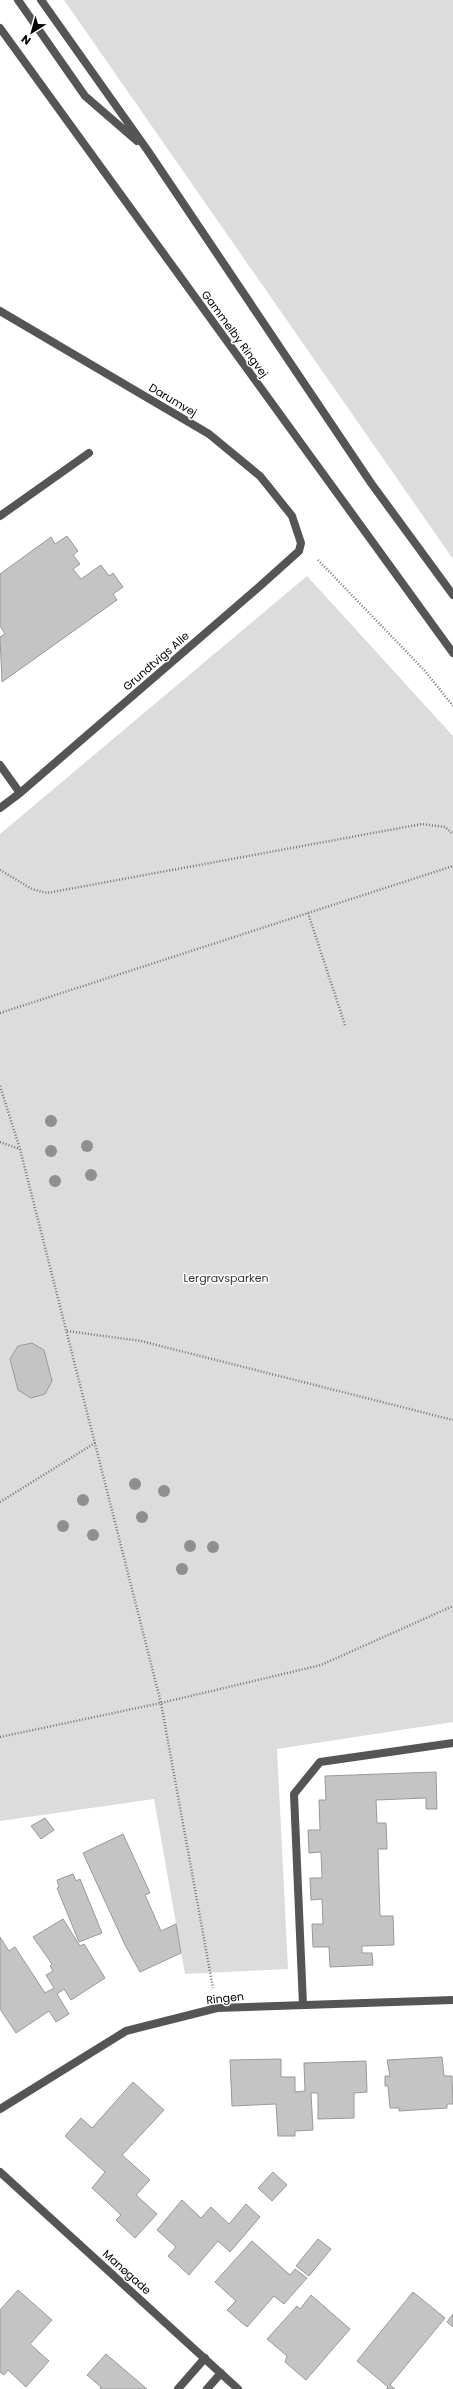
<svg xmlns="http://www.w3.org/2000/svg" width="453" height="2389" font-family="Poppins,sans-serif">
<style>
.green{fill:#dcdcdc}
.building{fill:#c4c4c4;stroke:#999}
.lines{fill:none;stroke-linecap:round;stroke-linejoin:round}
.path{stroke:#777;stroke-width:2.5;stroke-dasharray:1 2;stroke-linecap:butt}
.service{stroke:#555;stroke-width:8}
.minor{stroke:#555;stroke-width:8}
.tertiary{stroke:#555;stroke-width:8}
.tree{fill:#8f8f8f}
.labels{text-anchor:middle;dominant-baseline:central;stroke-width:3;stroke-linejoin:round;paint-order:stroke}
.street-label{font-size:11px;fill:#000;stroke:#fff}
.park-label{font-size:11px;fill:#333;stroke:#fff}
</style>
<rect width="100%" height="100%" fill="#fff"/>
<path class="green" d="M64,0h389v559z
M307,576l146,160v986l-176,27 11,220 -103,5 -31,-175 -154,22v-987z"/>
<path class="building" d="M67,536l11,15 -5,4 7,9 -7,5 8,10 20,-14 8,11 4,-3 10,14 -10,7 4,6 -115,82 -2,-45 5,-3 -5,-8v-52l51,-37 4,7z
M32,1343l12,7 8,31 -7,13 -14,4 -13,-8 -8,-31 8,-13z
M436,1772l1,37h-11v-11l-50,2 1,23h9l1,26h-9l2,67h13l1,29 -32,1v7h10l1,12 -43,2 -1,-20h-16l-1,-23h11l-1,-25 -11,1 -1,-22h12l-1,-26 -12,1 -1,-23h12l-1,-30h7l-1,-24z
M45,1818l9,12 -13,9 -10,-13z
M123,1834l27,59 -5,2 16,36 15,-7 5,29 -41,19 -15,-27 -42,-92z
M73,1874l3,7 4,-2 22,54 -23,9 -22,-54 2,-1 -2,-7z
M63,1919l17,27 4,-2 21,34 -34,22 -7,-11 -7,5 12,20 -13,8 -7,-11 -33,22 -16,-24v-72l9,14 6,-4 30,46 9,-5 -8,-13 7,-4 -3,-5 2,-2 -19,-27z
M442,2057l2,19h8l1,28h-6v4l-48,3v-3h-9l-2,-22h-3v-10h5l-3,-16z
M281,2059v18h14v15l10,-1 -1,-28 62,-2 1,31 -13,1v25l-36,1v-26h-7l2,37 -18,1v5h-17l-2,-32 -44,2 -2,-46z
M133,2082l31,28 -42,45 28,25 -14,15 21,19 -22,24 -19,-18 5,-5 -29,-27 13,-16 -40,-36 16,-18 11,10z
M273,2172l14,13 -15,16 -14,-13z
M182,2200l19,18 10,-11 18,17 17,-20 14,13 -30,35 -12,-11 -29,34 -21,-19 8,-9 -19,-17z
M318,2239l13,10 -22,27 -13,-10z
M252,2241l38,34 5,-6 12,9 -23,26 -10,-8 -27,31 -20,-17 9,-9 -21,-19z
M18,2290l34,30 -22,24 19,17 -23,26 -18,-17 -4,5 -4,-3v-62z
M413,2292l32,26 -55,67 5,4h-9l2,-2 -31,-26z
M311,2295l39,34 -44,51 -21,-18 2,-6 -20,-17 30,-33 3,3z
M453,2314v13l-6,-5z
M106,2354l41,35h-47l1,-2 -14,-12z"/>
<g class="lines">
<path class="path" d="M318,560l107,111 28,35
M0,870l32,19 15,4 375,-69 23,3 8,7
M308,913l37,112
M0,1013l453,-147
M0,1086l20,63 141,554 52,285
M0,1142l20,7
M67,1331l74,10 312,79
M0,1502l95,-59
M0,1737l161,-34 160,-38 132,-59"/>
<path class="service" d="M303,2005l-9,-211 26,-32 133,-19
M178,2389l27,-31
M207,2389l14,-16"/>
<path class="minor" d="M0,311l209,123 51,42 32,40 9,27 -2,8 -39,35 -240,207 -20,15
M0,516l89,-63
M0,765l20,28
M0,2172l238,217"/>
<path class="tertiary" d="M18,0l67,96 52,45
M41,0l107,151 223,332 82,112
M0,28l453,625
M0,2109l126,-78 91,-23 236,-8"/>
</g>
<g class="tree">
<circle cx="51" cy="1121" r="6"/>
<circle cx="87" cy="1146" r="6"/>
<circle cx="51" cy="1151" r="6"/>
<circle cx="91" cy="1175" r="6"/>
<circle cx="55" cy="1181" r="6"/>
<circle cx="135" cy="1484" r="6"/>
<circle cx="164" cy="1491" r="6"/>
<circle cx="83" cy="1500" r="6"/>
<circle cx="142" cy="1517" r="6"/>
<circle cx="63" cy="1526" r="6"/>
<circle cx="93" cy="1535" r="6"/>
<circle cx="190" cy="1546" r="6"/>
<circle cx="213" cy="1547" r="6"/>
<circle cx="182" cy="1569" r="6"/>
</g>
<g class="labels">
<g class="street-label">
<text transform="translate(235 334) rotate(54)">Gammelby Ringvej</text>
<text transform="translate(173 400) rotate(31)">Darumvej</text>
<text transform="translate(156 661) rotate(-41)">Grundtvigs Alle</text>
<text transform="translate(225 1998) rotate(-6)">Ringen</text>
<text transform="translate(127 2272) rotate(42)">Manøgade</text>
</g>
<g class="park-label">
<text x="226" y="1278">Lergravsparken</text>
</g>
</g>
<g transform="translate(32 32) rotate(217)" stroke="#ffffff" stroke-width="3" paint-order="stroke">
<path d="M0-3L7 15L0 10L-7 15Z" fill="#000000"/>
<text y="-6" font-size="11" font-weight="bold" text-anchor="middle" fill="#000000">N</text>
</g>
</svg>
